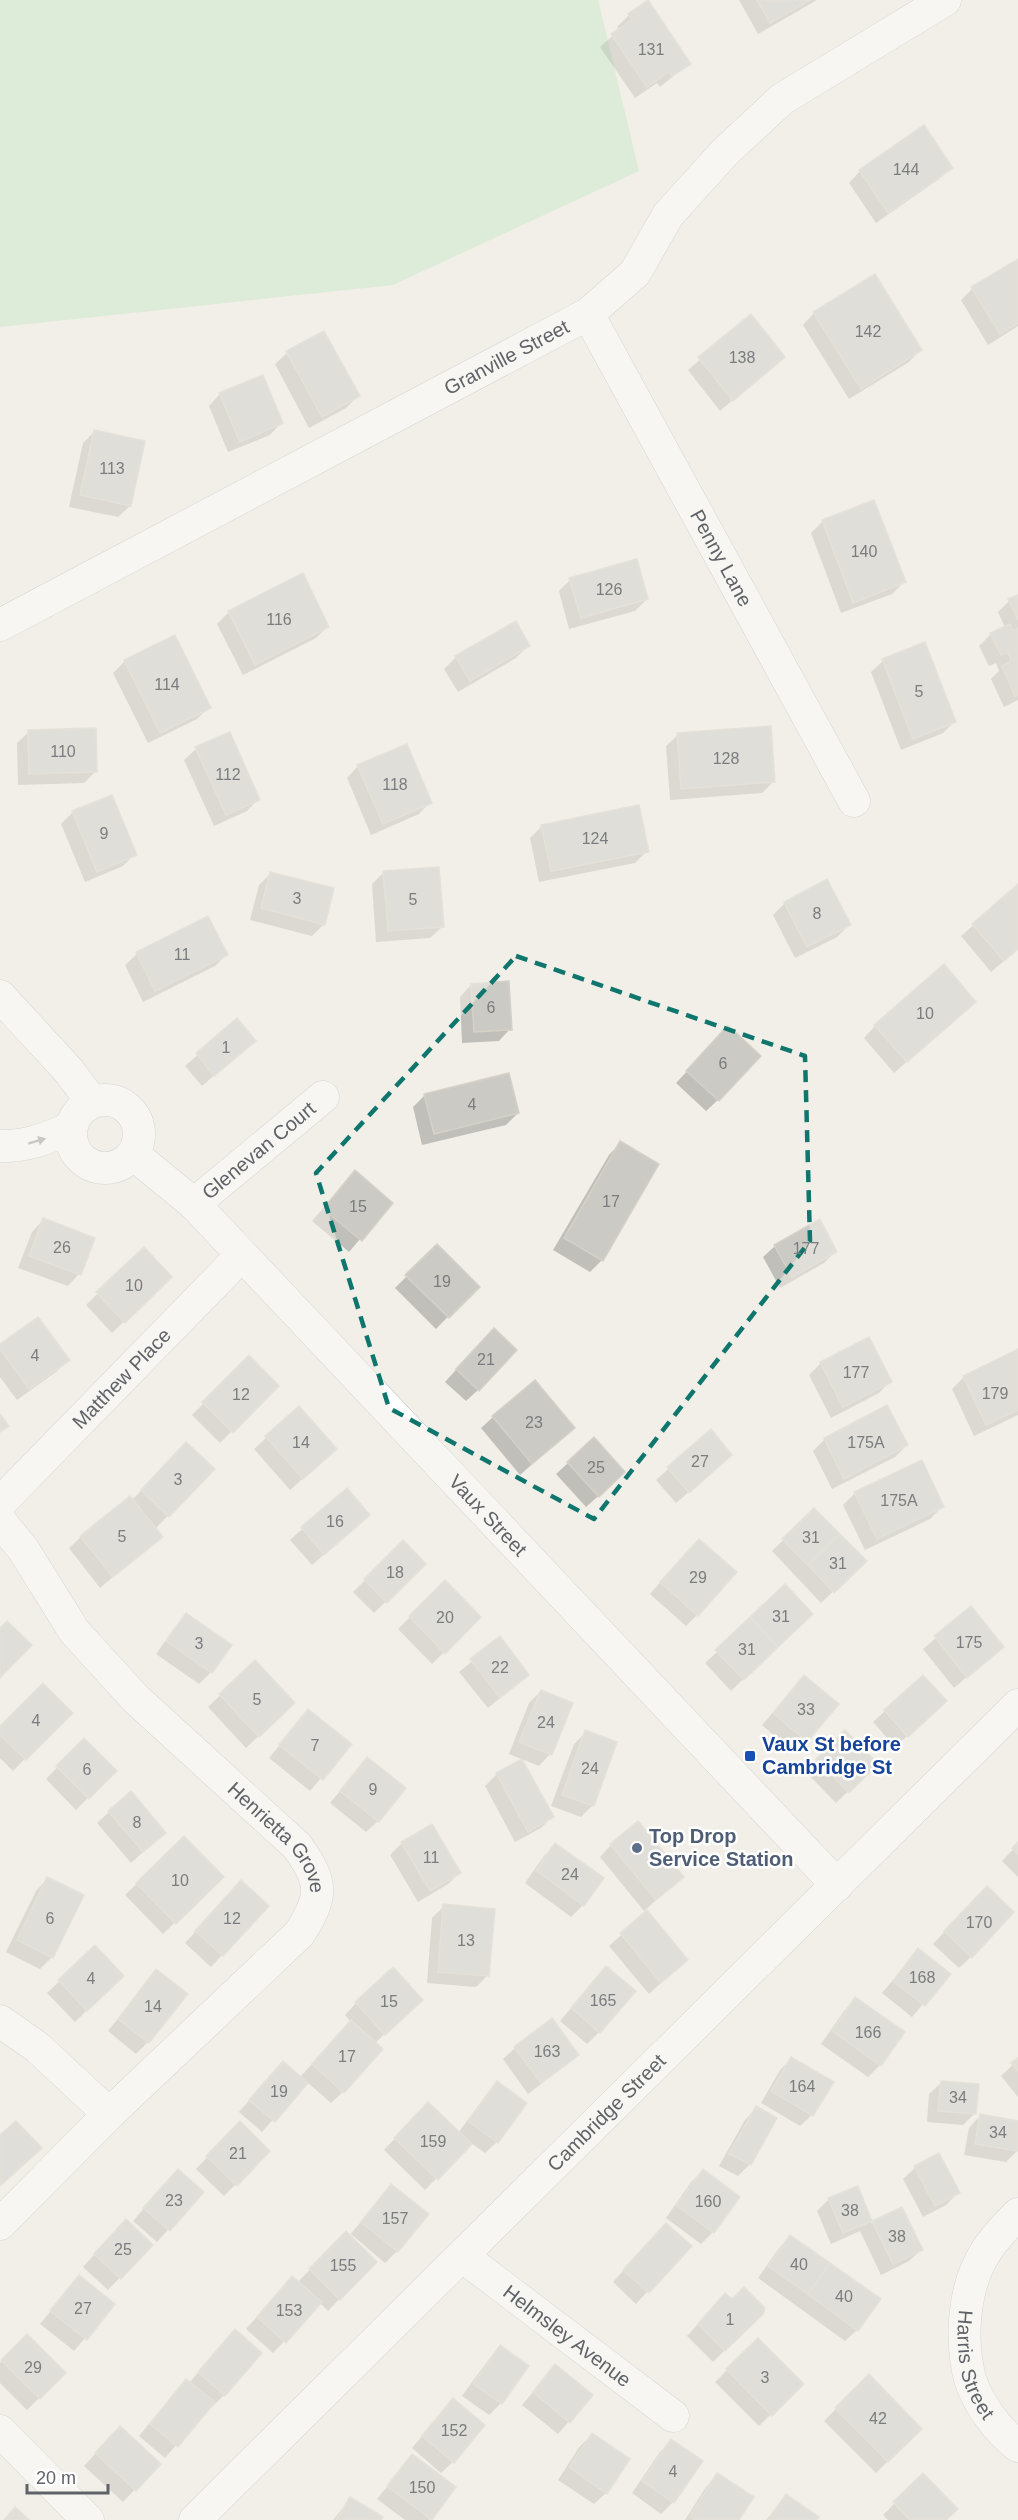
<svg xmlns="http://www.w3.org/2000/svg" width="1018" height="2520" font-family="Arial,sans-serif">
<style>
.green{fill:#c5e8c5}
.shadow{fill:#0003}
.building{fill:#cccac5;stroke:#d6d1c6;stroke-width:1.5}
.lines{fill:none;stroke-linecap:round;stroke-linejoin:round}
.street-casing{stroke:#b5b8bc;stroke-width:33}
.street{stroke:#fff;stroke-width:32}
.oneway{fill:#979a9d}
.marked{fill:none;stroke:#0f766e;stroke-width:4.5;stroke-dasharray:12 8;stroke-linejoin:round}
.transit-dot{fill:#1a4fb4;stroke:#fff;stroke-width:2}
.service-dot{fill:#5c6f8a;stroke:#fff;stroke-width:2}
.labels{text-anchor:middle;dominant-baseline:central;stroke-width:5;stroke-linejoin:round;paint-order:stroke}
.number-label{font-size:16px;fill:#7a7d7f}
.street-label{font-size:20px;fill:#5f6368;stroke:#fff}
.transit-label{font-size:20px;font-weight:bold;fill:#164399;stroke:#fff;text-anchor:start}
.service-label{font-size:20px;font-weight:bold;fill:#4e5e75;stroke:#fff;text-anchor:start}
</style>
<rect width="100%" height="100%" fill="#f1efe8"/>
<path class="green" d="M0,0h598l41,171 -246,114 -393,42z"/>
<path class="shadow" d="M739,0h78l-59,34z
M629,15l60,48 -29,24 -3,-4 -22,15 -35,-51 19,-17 -2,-3z
M951,168l-12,11 -63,44 -27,-40 11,-12z
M1018,260v66l-30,19 -27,-45 11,-11z
M814,313l106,37 -11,12 -60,37 -46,-74z
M751,316l32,41 -63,54 -32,-41z
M323,333l35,63 -12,12 -37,20 -34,-64 12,-11z
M220,394l61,29 -11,12 -42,17 -19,-46z
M94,432l36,74 -12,11 -49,-10 14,-64z
M823,521l81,61 -12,12 -51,19 -30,-80z
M570,580l77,19 -12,12 -66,18 -10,-38z
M1018,597v103l-14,7 -13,-28 8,-8 -3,-8 -7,3 -10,-20 12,-12 14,-6 -7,-16 11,-11z
M229,612l99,14 -12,12 -73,37 -26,-51z
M528,646l-12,12 -58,34 -14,-23 12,-12z
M125,661l84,46 -12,12 -49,24 -35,-70z
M883,661l71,61 -11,11 -42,17 -30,-78z
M29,732l67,39 -12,12 -66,2 -1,-42z
M678,735l95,47 -11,11 -92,7 -4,-54z
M196,749l62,50 -11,12 -33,15 -30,-66z
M358,766l72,36 -11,12 -48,21 -24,-57z
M111,797l24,57 -12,12 -38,16 -24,-58 12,-12z
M542,826l105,25 -12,12 -96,19 -9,-44z
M384,872l58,55 -12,11 -54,4 -4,-58z
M271,873l53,51 -12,12 -62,-16 9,-35z
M1018,886v63l-27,23 -30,-36z
M785,903l64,22 -12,12 -42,21 -22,-43z
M137,954l89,1 -11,11 -72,36 -18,-37z
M471,985l39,44 -11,12 -37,2 -2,-46z
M962,1013l-68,60 -30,-35 11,-12z
M237,1021l17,20 -52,45 -17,-20z
M717,1039l1,61 -12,11 -30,-28z
M425,1095l93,18 -12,12 -84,20 -9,-38z
M620,1143l-18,117 -12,12 -37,-22 56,-95z
M355,1172l36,31 -42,49 -37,-31z
M43,1220l36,54 -11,12 -50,-18 14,-36z
M437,1246l40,41 -41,42 -41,-41z
M775,1246l60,6 -11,11 -44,25 -17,-31z
M144,1249l26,28 -58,56 -26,-28z
M482,1341l-4,49 -12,11 -21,-19z
M0,1346l68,14 -12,12 -39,28 -17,-23z
M1018,1351v64l-44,21 -22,-47 12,-12z
M249,1358l28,28 -57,57 -28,-28z
M821,1363l69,18 -11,12 -48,25 -22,-43z
M887,1407l20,38 -12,12 -63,32 -19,-38 12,-12z
M299,1408l25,52 -34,30 -36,-41z
M493,1417l80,11 -53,47 -39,-47z
M710,1432l9,34 -43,37 -20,-23z
M175,1455l38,14 -58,60 6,8 -61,51 -31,-40 12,-11 51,-37z
M568,1463l44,21 -26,23 -30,-33z
M346,1490l10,36 -44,39 -22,-25z
M855,1493l87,14 -12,12 -65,31 -22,-45z
M814,1510l51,51 -44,42 -49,-52z
M403,1543l21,21 -50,49 -21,-21z
M687,1552l10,63 -11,11 -36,-32z
M445,1582l34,35 -47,47 -34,-35z
M971,1608l31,39 -48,41 -31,-39z
M810,1614l-79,77 -26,-28 12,-11z
M186,1615l44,31 -19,26 -12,12 -43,-30 19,-27z
M499,1639l28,36 -39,33 -29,-36z
M255,1662l26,53 -35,33 -38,-41z
M804,1677l32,28 -42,48 -32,-28z
M541,1691l30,12 -21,51 -11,12 -30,-12 20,-51z
M308,1711l42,33 -40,47 -41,-33z
M885,1711l48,2 -38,34 -22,-25z
M70,1713l-57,58 -13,-13v-29z
M586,1732l7,73 -12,12 -30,-11 23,-62z
M845,1733l31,31 -40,39 -31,-32z
M84,1740l31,31 -39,39 -30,-31z
M367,1759l11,62 -12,11 -36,-29z
M497,1774l55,43 -11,11 -26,14 -30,-56z
M109,1812l55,21 -33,30 -34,-40z
M431,1826l28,47 -11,11 -30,18 -28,-47 12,-12z
M184,1838l38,39 -59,57 -38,-39z
M1018,1844v33l-16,-16z
M556,1845l27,60 -12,12 -46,-34 19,-27z
M611,1845l71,32 -38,34 -44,-54z
M47,1879l5,78 -12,12 -34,-17 30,-61z
M230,1894l-8,61 -11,12 -26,-24z
M975,1899l-4,58 -12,11 -26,-24z
M444,1906l44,69 -12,12 -49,-4 5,-65z
M647,1912l39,48 -37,34 -40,-48z
M95,1947l15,41 -35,34 -28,-29z
M918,1950l31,24 -37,43 -30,-24z
M156,1971l-8,71 -12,12 -28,-23z
M595,1980l4,52 -12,12 -27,-23z
M856,1999l24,66 -12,12 -47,-33 23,-33z
M356,2003l53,8 -34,32 -32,49 -12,11 -24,-21 -45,50 -23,-20 33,-38 28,3 51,-55 -6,-7z
M515,2048l62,7 -12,11 -37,28 -25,-35z
M791,2059l21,56 -12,11 -39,-23 19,-33z
M1018,2060v37l-17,-21z
M497,2083v59l-12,11 -14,-10 -46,47 -41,-40 32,-34 42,17 28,-38z
M941,2083l34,30 -12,12 -36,-3 2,-28z
M756,2108l19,11 -26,46 -11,11 -19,-10 26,-46z
M980,2116l38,6v28l-12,12 -42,-7 5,-27z
M240,2123l28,28 -44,45 -28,-27z
M915,2168l43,25 -12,12 -23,12 -20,-38z
M703,2171l10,61 -12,12 -35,-26 25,-36z
M166,2183l36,9 -45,50 -24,-21z
M391,2186l6,65 -12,12 -34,-29 -2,2 26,26 -47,49 -8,-8 -47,50 -27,-24 35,-39 16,-7 49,-50 3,3z
M857,2188l15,36 1,-2 48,28 -12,11 -28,14 -21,-44 -29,13 -14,-33 12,-12z
M114,2233l37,12 -43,45 -25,-23z
M791,2236l66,94 -12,11 -87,-63 21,-30z
M654,2237l35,9 -53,58 -23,-22z
M79,2277l34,28 -39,46 -34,-27z
M732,2301l30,12 -49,49 -26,-26 27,-29z
M27,2336l37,37 -37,37 -27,-27v-20z
M758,2340l44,44 -43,42 -44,-44z
M224,2343v52l-11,11 -2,-1 -46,53 -26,-22 36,-44 12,-11 2,2z
M500,2347l27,19 -26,37 -12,12 -27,-19 27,-37z
M555,2366l36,30 -33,38 -36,-29z
M869,2376l51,53 -44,44 -52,-52z
M453,2400v62l-12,11 -29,-25z
M592,2435l14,58 -12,11 -36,-24 22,-34z
M108,2440l51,24 -36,38 -39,-36z
M671,2441l2,61 -12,12 -29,-21 28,-41z
M412,2456l42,32 -25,32h-24l-28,-21z
M718,2475l19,45h-52l21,-33z
M923,2475l21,45h-56l-5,-5z
M786,2496l29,24h-49z
M350,2499l30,21h-47z"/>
<path class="building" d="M648,0l43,64 -19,12 -3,-4 -22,15 -36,-53 21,-14 -4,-6z
M757,0h53l-40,23z
M924,125l29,43 -65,45 -29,-43z
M1018,259v64l-18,11 -29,-47z
M875,274l47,76 -61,39 -48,-77z
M751,314l34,43 -52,44 -35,-44z
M324,331l36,65 -38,21 -36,-66z
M263,375l20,48 -43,19 -21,-49z
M94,430l51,11 -14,65 -51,-11z
M874,500l32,82 -53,21 -31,-83z
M637,559l11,40 -67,19 -12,-40z
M303,573l26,54 -74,38 -27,-54z
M1018,595v25l-10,-21z
M516,621l14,25 -60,35 -15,-25z
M1010,624l3,7 5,-3v67l-3,1 -13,-30 9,-5 -3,-9 -7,3 -11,-22z
M175,635l36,73 -51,25 -36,-73z
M925,642l31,80 -43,17 -31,-80z
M771,726l4,56 -94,7 -4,-56z
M96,728l1,44 -68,2 -1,-44z
M230,732l30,68 -34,15 -31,-68z
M407,744l25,59 -49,21 -26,-59z
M112,795l25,60 -40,17 -25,-61z
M639,805l10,47 -98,19 -10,-46z
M439,867l5,60 -56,4 -5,-60z
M270,872l64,16 -9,37 -64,-17z
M827,879l24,46 -44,22 -23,-45z
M1018,884v65l-14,12 -32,-37z
M208,916l20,39 -73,36 -19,-39z
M944,964l32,38 -69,60 -33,-37z
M509,981l3,49 -38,2 -3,-48z
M237,1018l19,23 -42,35 -18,-23z
M728,1025l33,31 -42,45 -33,-30z
M509,1073l10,40 -85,21 -10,-40z
M620,1141l39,23 -56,97 -39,-23z
M355,1170l38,33 -31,38 -39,-32z
M43,1218l52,20 -14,37 -52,-19z
M820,1219l17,33 -45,25 -18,-32z
M437,1244l43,43 -31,31 -44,-43z
M144,1247l28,30 -47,46 -29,-31z
M38,1317l32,43 -41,29 -29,-40v-5z
M494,1328l23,22 -38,41 -23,-22z
M869,1337l23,45 -49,25 -23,-45z
M1018,1349v61l-32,15 -23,-49z
M249,1355l30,31 -46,47 -31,-31z
M535,1380l40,48 -43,36 -40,-48z
M887,1405l21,40 -64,34 -20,-41z
M299,1406l38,43 -34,30 -38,-43z
M0,1414l9,12 -9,6z
M711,1429l21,26 -43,38 -22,-26z
M594,1437l31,35 -26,25 -32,-35z
M186,1442l29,27 -46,48 -28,-27z
M922,1460l22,47 -67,32 -23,-47z
M347,1488l23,27 -46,40 -23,-28z
M130,1496l33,41 -50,40 -33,-41z
M814,1508l26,26 -32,31 -26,-26z
M840,1534l27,27 -33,32 -26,-28z
M699,1539l38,33 -39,44 -38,-34z
M403,1540l23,24 -39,39 -23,-24z
M445,1580l36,37 -36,37 -36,-38z
M785,1584l28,30 -35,33 -28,-30z
M971,1606l33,41 -37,31 -33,-42z
M186,1613l46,32 -20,28 -46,-32z
M750,1617l28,30 -34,33 -29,-30z
M7,1621l25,24 -32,33v-50z
M500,1636l29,39 -29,23 -30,-39z
M255,1660l40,43 -36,34 -40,-43z
M804,1675l35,29 -32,38 -34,-29z
M923,1675l24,26 -39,36 -24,-27z
M43,1683l30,30 -47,47 -26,-25v-9z
M541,1690l32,13 -21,52 -33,-13z
M308,1709l44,35 -29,36 -44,-35z
M585,1730l32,12 -23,64 -32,-11z
M845,1730l33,34 -29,29 -33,-34z
M84,1738l33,33 -28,28 -33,-33z
M367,1757l39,31 -27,34 -39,-31z
M522,1759l32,58 -26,15 -32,-59z
M131,1791l35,42 -23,19 -35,-41z
M638,1821l46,56 -28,23 -46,-56z
M432,1824l29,49 -31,18 -29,-49z
M184,1836l40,41 -48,47 -40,-41z
M1018,1842v12l-6,-6z
M555,1843l49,35 -20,28 -48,-36z
M47,1877l37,18 -31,63 -36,-18z
M241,1880l28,26 -46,50 -28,-25z
M987,1886l27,26 -42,46 -28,-27z
M443,1904l52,5 -6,67 -51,-4z
M647,1910l41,50 -27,23 -41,-50z
M95,1945l29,31 -37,35 -29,-31z
M918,1948l33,26 -26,32 -32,-25z
M606,1966l30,25 -36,42 -29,-25z
M393,1967l30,33 -38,35 -30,-33z
M156,1969l32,25 -39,49 -31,-24z
M855,1997l50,35 -24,34 -49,-35z
M552,2018l27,37 -38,28 -27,-36z
M351,2020l32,29 -39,44 -32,-29z
M791,2057l43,25 -21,34 -42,-25z
M1018,2058v13l-7,-8z
M283,2061l25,22 -33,39 -26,-22z
M497,2081l30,22 -29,40 -30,-22z
M941,2081l38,3 -3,30 -38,-3z
M428,2102l44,42 -34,36 -44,-42z
M756,2106l21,12 -26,47 -22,-11z
M980,2114l38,7v30l-43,-7z
M16,2121l26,27 -42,38v-51z
M240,2121l30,30 -33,35 -31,-30z
M939,2153l21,40 -25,13 -21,-40z
M178,2169l26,23 -34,39 -27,-23z
M703,2169l37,28 -26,36 -38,-28z
M391,2184l38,30 -31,38 -37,-30z
M858,2186l14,35 -29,12 -15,-35z
M902,2207l21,43 -30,14 -21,-43z
M126,2219l27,26 -32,34 -27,-25z
M666,2223l26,23 -43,47 -26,-23z
M346,2231l31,31 -37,38 -31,-31z
M790,2235l40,28 -22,31 -40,-28z
M830,2263l51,36 -23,32 -50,-37z
M79,2275l36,29 -28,36 -37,-29z
M292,2276l30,26 -36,41 -29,-26z
M744,2287l21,21 -2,6 -38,37 -27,-27 27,-31 7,6z
M235,2329l27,24 -37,43 -27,-24z
M27,2334l39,39 -26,26 -39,-39z
M758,2338l46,46 -32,32 -46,-47z
M500,2345l29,21 -27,38 -29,-20z
M555,2364l38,31 -23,28 -37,-31z
M869,2374l53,55 -34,33 -53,-54z
M186,2379l29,23 -37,45 -28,-23z
M453,2398l32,27 -31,38 -32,-27z
M120,2426l41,38 -25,27 -41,-38z
M592,2433l38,26 -23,35 -38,-27z
M671,2439l32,22 -29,42 -32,-22z
M412,2454l44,33 -24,33 -45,-34z
M717,2473l37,24 -15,23h-44l-5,-4z
M923,2473l35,36 -12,11h-36l-17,-18z
M786,2494l33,23 -3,3h-48z
M350,2497l33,20 -2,3h-45z
M15,2507l14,13h-25z"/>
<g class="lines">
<defs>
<g id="street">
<path id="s1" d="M588,314l266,487"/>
<path id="s2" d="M0,625l588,-311 47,-41 33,-58 57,-63 57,-53 163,-99"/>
<path d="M0,996l69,75 23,31"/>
<circle cx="105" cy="1134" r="34"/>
<path d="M0,1146c26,1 47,-8 71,-18"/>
<path id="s3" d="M133,1154l61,50 643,681"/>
<path id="s4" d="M194,1204l129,-107"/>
<path id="s5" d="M0,1503l242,-248"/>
<path id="s6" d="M0,1521l23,28 51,82 62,68 161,147c26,36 27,50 2,88l-190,180 -109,110"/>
<path d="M0,2021l37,26 72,67"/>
<path id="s7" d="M1018,2214c-11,11 -25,25 -33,39 -22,35 -25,87 -15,126 8,25 27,51 48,67"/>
<path id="s8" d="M462,2256l211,160"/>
<path d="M0,2431l88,89"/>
<path id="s9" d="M195,2520l823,-815"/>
</g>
</defs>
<use href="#street" class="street-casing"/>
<use href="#street" class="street"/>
</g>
<defs><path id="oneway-solid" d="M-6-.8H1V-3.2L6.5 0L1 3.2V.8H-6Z" transform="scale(1.5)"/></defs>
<use class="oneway" href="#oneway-solid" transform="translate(37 1141) rotate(-16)"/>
<path d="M0 0H1018V2520H0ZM516,956l289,100 5,185 -216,278 -205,-111 -73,-235z" fill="#f1efe8" fill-opacity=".55" fill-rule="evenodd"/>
<path class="marked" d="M516,956l289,100 5,185 -216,278 -205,-111 -73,-235z"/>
<rect class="transit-dot" x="744" y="1750" width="12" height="12" rx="3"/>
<circle class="service-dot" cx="637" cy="1848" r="6"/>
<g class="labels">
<g class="number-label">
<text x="651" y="49">131</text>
<text x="906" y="169">144</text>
<text x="868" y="331">142</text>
<text x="742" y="357">138</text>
<text x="112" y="468">113</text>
<text x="864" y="551">140</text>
<text x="609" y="589">126</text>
<text x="279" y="619">116</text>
<text x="167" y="684">114</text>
<text x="919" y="691">5</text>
<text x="63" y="751">110</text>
<text x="726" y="758">128</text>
<text x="228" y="774">112</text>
<text x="395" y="784">118</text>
<text x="104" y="833">9</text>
<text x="595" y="838">124</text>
<text x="297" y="898">3</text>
<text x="413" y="899">5</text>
<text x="817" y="913">8</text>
<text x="182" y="954">11</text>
<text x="491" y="1007">6</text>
<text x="925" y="1013">10</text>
<text x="226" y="1047">1</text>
<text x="723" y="1063">6</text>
<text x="472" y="1104">4</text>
<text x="611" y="1201">17</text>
<text x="358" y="1206">15</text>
<text x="62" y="1247">26</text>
<text x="806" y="1248">177</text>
<text x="442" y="1281">19</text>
<text x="134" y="1285">10</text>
<text x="35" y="1355">4</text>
<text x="486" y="1359">21</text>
<text x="856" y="1372">177</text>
<text x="995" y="1393">179</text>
<text x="241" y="1394">12</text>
<text x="534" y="1422">23</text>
<text x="301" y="1442">14</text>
<text x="866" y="1442">175A</text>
<text x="700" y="1461">27</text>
<text x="596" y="1467">25</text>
<text x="178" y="1479">3</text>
<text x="899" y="1500">175A</text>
<text x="335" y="1521">16</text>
<text x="122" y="1536">5</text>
<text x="811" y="1537">31</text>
<text x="838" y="1563">31</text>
<text x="395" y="1572">18</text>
<text x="698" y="1577">29</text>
<text x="781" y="1616">31</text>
<text x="445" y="1617">20</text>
<text x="969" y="1642">175</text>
<text x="199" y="1643">3</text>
<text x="747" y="1649">31</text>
<text x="500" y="1667">22</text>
<text x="257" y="1699">5</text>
<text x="806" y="1709">33</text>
<text x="36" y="1720">4</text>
<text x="546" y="1722">24</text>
<text x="315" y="1745">7</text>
<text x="590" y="1768">24</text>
<text x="87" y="1769">6</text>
<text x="373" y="1789">9</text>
<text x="137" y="1822">8</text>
<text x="431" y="1857">11</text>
<text x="570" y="1874">24</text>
<text x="180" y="1880">10</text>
<text x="50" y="1918">6</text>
<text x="232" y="1918">12</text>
<text x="979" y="1922">170</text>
<text x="466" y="1940">13</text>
<text x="922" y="1977">168</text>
<text x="91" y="1978">4</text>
<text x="603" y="2000">165</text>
<text x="389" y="2001">15</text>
<text x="153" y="2006">14</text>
<text x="868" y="2032">166</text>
<text x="547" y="2051">163</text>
<text x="347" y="2056">17</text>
<text x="802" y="2086">164</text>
<text x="279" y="2091">19</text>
<text x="958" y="2097">34</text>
<text x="998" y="2132">34</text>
<text x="433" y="2141">159</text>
<text x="238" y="2153">21</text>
<text x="174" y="2200">23</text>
<text x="708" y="2201">160</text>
<text x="850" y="2210">38</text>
<text x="395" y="2218">157</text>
<text x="897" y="2236">38</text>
<text x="123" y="2249">25</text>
<text x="799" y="2264">40</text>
<text x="343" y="2265">155</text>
<text x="844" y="2296">40</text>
<text x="83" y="2308">27</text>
<text x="289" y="2310">153</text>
<text x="730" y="2319">1</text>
<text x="33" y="2367">29</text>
<text x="765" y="2377">3</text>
<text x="878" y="2418">42</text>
<text x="454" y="2430">152</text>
<text x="673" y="2471">4</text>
<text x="422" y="2487">150</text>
</g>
<g class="street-label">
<text stroke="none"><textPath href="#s2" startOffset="573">Granville Street</textPath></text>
<text stroke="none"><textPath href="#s1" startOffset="278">Penny Lane</textPath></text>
<text stroke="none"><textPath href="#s4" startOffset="84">Glenevan Court</textPath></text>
<text stroke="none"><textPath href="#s5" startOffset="174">Matthew Place</textPath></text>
<text stroke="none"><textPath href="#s3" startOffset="507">Vaux Street</textPath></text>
<text stroke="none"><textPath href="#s6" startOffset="424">Henrietta Grove</textPath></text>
<text stroke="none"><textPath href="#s9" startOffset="579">Cambridge Street</textPath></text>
<text stroke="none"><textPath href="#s8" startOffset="132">Helmsley Avenue</textPath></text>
<text stroke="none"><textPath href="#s7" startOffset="168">Harris Street</textPath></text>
</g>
<g class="transit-label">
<text x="762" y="1744">Vaux St before<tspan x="762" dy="23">Cambridge St</tspan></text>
</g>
<g class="service-label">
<text x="649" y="1836">Top Drop<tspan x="649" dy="23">Service Station</tspan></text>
</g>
</g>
<path d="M27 2484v9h81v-9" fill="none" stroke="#5f6368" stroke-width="3"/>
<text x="36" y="2484" font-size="18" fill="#5f6368" stroke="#ffffff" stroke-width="4.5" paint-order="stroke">20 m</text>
</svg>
